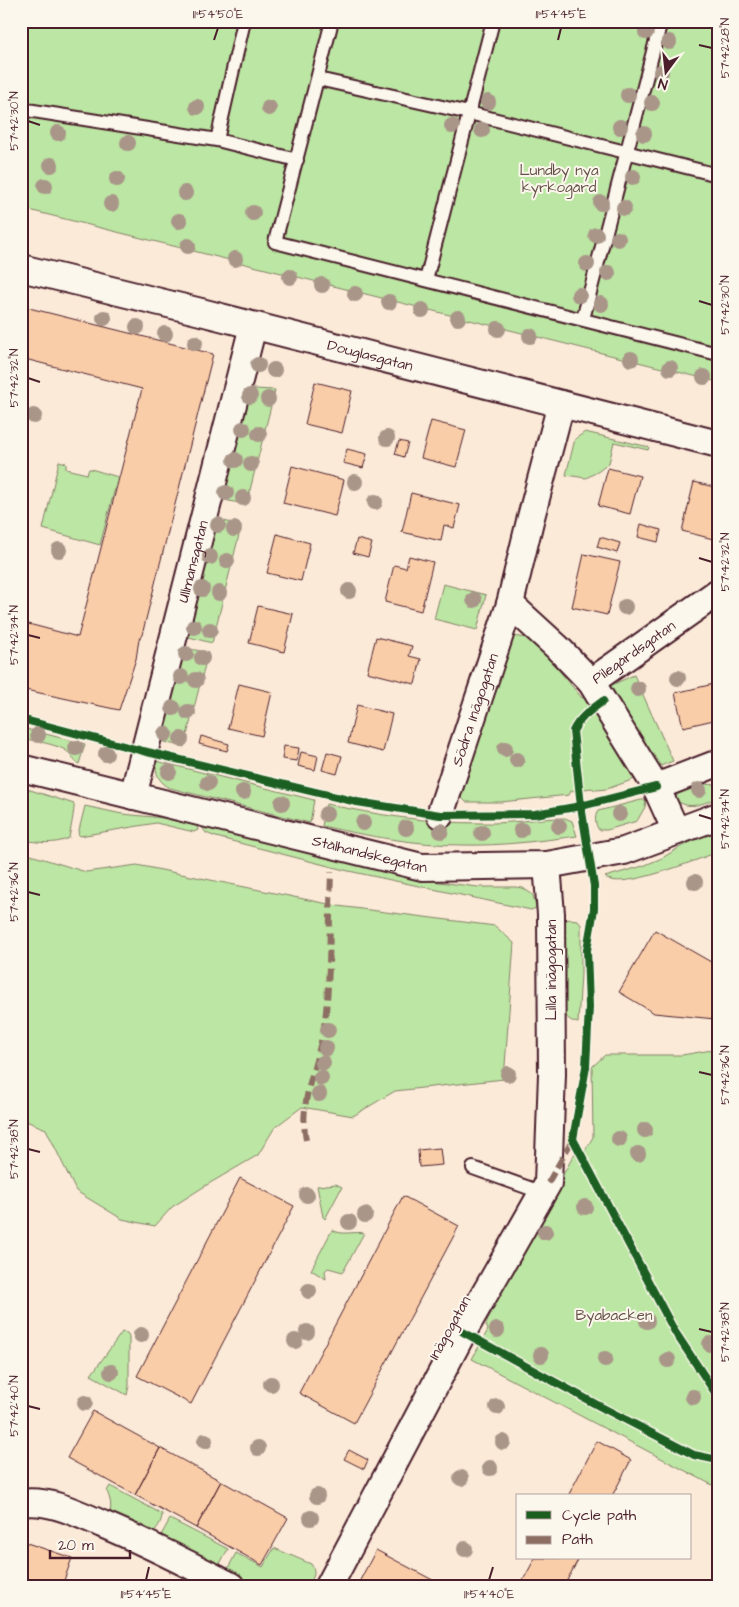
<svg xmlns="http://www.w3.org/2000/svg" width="739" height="1607" font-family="'Architects Daughter',sans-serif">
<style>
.green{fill:#bce6a3;stroke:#838267}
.building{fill:#facda9;stroke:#4a1f2b}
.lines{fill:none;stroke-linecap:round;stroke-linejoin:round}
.lane-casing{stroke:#4a1f2b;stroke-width:16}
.street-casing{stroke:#4a1f2b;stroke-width:30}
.lane{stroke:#fbf7ec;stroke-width:12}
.street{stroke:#fbf7ec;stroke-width:26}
.quiet{stroke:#8d6e63;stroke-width:6;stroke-dasharray:12 6;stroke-linecap:butt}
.cycleway-casing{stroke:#fbf7ec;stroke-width:11}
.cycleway{stroke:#1b5e20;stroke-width:8}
.tree{fill:#a99689}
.ticks{fill:none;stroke:#4a1f2b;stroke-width:2}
.labels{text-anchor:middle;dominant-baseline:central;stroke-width:4;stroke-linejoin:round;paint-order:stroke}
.park-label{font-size:15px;fill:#665149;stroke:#fbf7ec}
.street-label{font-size:15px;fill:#4a1f2b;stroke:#fbf7ec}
.neatline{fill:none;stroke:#4a1f2b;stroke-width:2}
.ticks-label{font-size:12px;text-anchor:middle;fill:#4a1f2b}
</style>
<rect width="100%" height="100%" fill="#fbead8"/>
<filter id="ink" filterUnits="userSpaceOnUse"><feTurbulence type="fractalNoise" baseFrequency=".02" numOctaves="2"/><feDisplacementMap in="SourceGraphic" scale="10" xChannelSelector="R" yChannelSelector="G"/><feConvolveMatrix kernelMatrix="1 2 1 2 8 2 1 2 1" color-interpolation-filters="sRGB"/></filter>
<g filter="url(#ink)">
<path class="green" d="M21,21h697v361l-697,-174z
M254,389l21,1 -28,112 -3,2 -20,-4 -2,-5 26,-103z
M585,432l64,15 -1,3 -34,-8 -5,21 -10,8 -13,7 -20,-3 9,-36z
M59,461l7,2v6l21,5 2,-5h2l27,8 -18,68 -57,-16z
M220,520l20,5 1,2 -29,116 -27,-7 30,-114z
M443,584l43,11 -9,35 -43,-11z
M514,636l19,3 49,59 52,-23 39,86 -35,14 2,2 -33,12 -11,1 -5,-2 -20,3 -2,4 -68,7h-35l-4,-4h-9l48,-153z
M183,649l13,1 12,3 -24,94 -24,-6z
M22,728l63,16 -6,20c-6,-3 -6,-8 -11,-12 -10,-8 -34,-11 -47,-14z
M156,761l158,39 -4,23 -140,-35c-11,-6 -15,-14 -14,-27z
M703,784l15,1v13c-15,5 -28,13 -42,2l1,-7z
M21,787l53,17c1,5 -4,28 -5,34 -14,7 -33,5 -48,1z
M641,800h5l-1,7 -8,14 -30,9h-8c-4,-5 -5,-14 -1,-19z
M326,804c51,11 102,19 155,19 28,1 56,-5 84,-5l7,3 5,15c-38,5 -76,10 -114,9 -48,0 -95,-9 -141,-19z
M85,806l37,8 42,4 33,8 1,4 -4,2 -38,-9 -76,13 -2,-2z
M202,827l214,52 62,8h37l8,1 10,7 3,13 -5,2 -187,-40 -128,-33 -10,-4z
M718,830v22c-20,7 -99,40 -113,25l38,-11 19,-8 20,-12z
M21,852l65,20 51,-7 201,41 157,20 19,17 -10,136 -109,12 -42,25 -51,-9 -27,20 -17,28 -53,31 -33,21 -17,19 -33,-7 -46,-28 -30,-62 -25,-10z
M570,919l7,1 4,5v49l-3,49c-5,-1 -11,-4 -13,-9l1,-47 -3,-46z
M718,1049v439l-246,-129 16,-29 -2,-5 2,-6 53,-105 34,-61 4,8 14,-24 -1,-70 13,-12h77z
M336,1184l6,3 -17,32 -2,-2 -6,-31z
M332,1230c11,6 21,1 32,3l-21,39 -15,-4 -3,3 1,8 -15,-9z
M122,1332l5,1 2,3v50l-2,9 -36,-20z
M110,1486l52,28c0,8 -5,15 -11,21l-42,-18c3,-10 2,-16 -2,-26z
M170,1519l58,30 -11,20 -58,-30z
M274,1548l37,16c6,8 2,13 -2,22h-66l-19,-10 12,-23 27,14z"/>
<path class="building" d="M21,306l192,48 -71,281 -3,4 -3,20 -17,51 -98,-21v-67l57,15 64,-248 -121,-31z
M315,382l37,9 -10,42 -37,-9z
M431,421l35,9 -10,37 -35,-9z
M399,441l9,2 -4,14 -9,-3z
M347,449l20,5 -4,14 -20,-5z
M292,466l52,14 -9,36 -52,-13z
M608,468l32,8 -10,38 -32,-8z
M694,482l24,6 -1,52 -35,-9z
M411,493l49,12 -6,23 -10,-3 -3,16 -39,-9z
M641,524l20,6 -3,12 -20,-5z
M277,534l33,9 -9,38 -34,-8z
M600,537l20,6 -3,10 -20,-6z
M357,539l15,4 -4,14 -15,-4z
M584,554l36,8 -13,53 -35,-8z
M409,556l24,6 -12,49 -36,-9 9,-37 12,3z
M258,606l35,8 -9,38 -35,-9z
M376,637l36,9 -3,10 12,3 -6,25 -48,-12z
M718,683v36l-35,8 -8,-34z
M239,684l33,8 -10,44 -34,-8z
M357,705l35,9 -9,38 -35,-9z
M201,736l28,8 -2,7 -28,-7z
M284,746l15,2 -2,13 -15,-2z
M301,752l17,4 -3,14 -17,-4z
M327,752l15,4 -5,18 -15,-4z
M655,930l63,36v48l-3,5 -61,-6 -35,-21z
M440,1148l2,17 -23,2 -1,-17z
M240,1178l54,28 -103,198 -54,-28z
M403,1196l56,30 -105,197 -55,-30z
M93,1411l67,37 -25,47 -68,-37z
M597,1441l34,19 -19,36h-44z
M160,1448l61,33 -25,47 -61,-33z
M349,1450l19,10 -4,9 -20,-10z
M221,1481l67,37 -26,47 -66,-37z
M21,1541l51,17 -10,28 -15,-4 -2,4h-24z
M376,1550l68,36h-83l-3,-2z
M535,1558h44l-15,28h-44z"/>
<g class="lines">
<defs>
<path id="lane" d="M332,21l-57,221 443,112
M318,79l151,34 249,62
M21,109l196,31 27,-119
M217,140l80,20
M426,280l67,-259
M583,319l78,-298
M473,1168l70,25"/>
<g id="street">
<path id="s1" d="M21,268l180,44 517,132"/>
<path d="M510,604l47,43 34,35"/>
<path id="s2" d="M21,768l401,99 125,-2 77,-14 94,-35"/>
<path d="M656,787l62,-24"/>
<path id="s3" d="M133,796l120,-470"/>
<path id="s4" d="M440,815l70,-211 20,-83 31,-117"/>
<path id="s5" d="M676,831l-20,-44 -65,-105 127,-90"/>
<path d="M21,1503c28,-4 56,10 81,21 44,18 86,40 129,62"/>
<path d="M329,1586l134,-254 85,-149 4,-109 -1,-160 -4,-49"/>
</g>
</defs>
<use href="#lane" class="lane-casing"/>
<use href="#street" class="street-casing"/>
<use href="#lane" class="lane"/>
<use href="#street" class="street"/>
<path class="quiet" d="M306,1140c-8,-41 14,-79 19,-120 6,-49 4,-99 6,-148
M548,1183l25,-44"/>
<defs>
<path id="cycleway" d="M603,701c-12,9 -23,16 -30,30l8,75 13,80v23l-7,41 2,57 -3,60 -13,72 102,193 43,65
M21,719l122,32 214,51 83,13 95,-1 46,-8 75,-19
M463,1332l138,75 93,48 24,5"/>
</defs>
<use href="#cycleway" class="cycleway-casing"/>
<use href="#cycleway" class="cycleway"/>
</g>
<g class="tree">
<circle cx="646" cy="32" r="8"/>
<circle cx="669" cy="42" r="8"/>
<circle cx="661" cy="72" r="8"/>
<circle cx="628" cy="95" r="8"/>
<circle cx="488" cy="102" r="8"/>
<circle cx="652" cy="103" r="8"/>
<circle cx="197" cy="107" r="8"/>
<circle cx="269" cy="108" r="8"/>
<circle cx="452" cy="126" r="8"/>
<circle cx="620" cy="127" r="8"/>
<circle cx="482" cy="130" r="8"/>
<circle cx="58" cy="133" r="8"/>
<circle cx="644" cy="134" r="8"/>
<circle cx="128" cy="143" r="8"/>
<circle cx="51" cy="165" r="8"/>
<circle cx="633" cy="177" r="8"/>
<circle cx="117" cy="179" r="8"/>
<circle cx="45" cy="186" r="8"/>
<circle cx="185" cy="193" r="8"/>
<circle cx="601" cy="203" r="8"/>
<circle cx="111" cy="204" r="8"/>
<circle cx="624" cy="208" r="8"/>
<circle cx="253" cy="213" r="8"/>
<circle cx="179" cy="221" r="8"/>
<circle cx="596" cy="235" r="8"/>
<circle cx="618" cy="239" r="8"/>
<circle cx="188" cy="246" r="8"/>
<circle cx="235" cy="259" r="8"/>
<circle cx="587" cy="264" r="8"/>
<circle cx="608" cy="273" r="8"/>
<circle cx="290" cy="277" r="8"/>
<circle cx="322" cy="285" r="8"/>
<circle cx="355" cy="294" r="8"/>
<circle cx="579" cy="295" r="8"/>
<circle cx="389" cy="302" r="8"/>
<circle cx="601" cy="304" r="8"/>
<circle cx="422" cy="310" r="8"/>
<circle cx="104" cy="318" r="8"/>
<circle cx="458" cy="318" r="8"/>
<circle cx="137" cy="327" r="8"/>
<circle cx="498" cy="329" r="8"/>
<circle cx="165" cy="334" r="8"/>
<circle cx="530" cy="336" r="8"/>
<circle cx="195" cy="343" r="8"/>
<circle cx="631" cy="359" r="8"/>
<circle cx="258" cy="365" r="8"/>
<circle cx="670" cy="368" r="8"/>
<circle cx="274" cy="370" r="8"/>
<circle cx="704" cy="377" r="8"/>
<circle cx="250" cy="396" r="8"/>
<circle cx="268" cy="399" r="8"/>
<circle cx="34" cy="416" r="8"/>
<circle cx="243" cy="429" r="8"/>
<circle cx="259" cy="434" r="8"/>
<circle cx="387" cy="438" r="8"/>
<circle cx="235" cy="460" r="8"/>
<circle cx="251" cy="464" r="8"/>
<circle cx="355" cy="482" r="8"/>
<circle cx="226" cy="493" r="8"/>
<circle cx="243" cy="498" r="8"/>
<circle cx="375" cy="502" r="8"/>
<circle cx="218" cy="525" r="8"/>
<circle cx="234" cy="529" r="8"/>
<circle cx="59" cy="550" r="8"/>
<circle cx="210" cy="557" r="8"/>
<circle cx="227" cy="561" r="8"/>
<circle cx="202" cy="589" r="8"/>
<circle cx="349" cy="591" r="8"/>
<circle cx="219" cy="593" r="8"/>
<circle cx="474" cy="600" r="8"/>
<circle cx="625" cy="607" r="8"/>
<circle cx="194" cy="627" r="8"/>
<circle cx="210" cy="630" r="8"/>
<circle cx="186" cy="654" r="8"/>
<circle cx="202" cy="658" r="8"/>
<circle cx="181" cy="677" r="8"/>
<circle cx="678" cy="678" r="8"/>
<circle cx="196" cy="680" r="8"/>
<circle cx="638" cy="689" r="8"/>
<circle cx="173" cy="708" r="8"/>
<circle cx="188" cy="712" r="8"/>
<circle cx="165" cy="734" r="8"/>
<circle cx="38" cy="735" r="8"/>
<circle cx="181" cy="739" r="8"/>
<circle cx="76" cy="748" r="8"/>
<circle cx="505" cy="749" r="8"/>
<circle cx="106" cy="754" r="8"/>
<circle cx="517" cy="760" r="8"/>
<circle cx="169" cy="772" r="8"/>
<circle cx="208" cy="783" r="8"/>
<circle cx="699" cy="790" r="8"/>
<circle cx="243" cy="792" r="8"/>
<circle cx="282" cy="803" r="8"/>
<circle cx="326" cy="814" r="8"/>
<circle cx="619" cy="814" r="8"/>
<circle cx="363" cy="823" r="8"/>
<circle cx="559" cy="826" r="8"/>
<circle cx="406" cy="828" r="8"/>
<circle cx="521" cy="830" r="8"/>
<circle cx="441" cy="831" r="8"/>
<circle cx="482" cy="833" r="8"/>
<circle cx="695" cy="882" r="8"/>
<circle cx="328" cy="1030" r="8"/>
<circle cx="326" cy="1048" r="8"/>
<circle cx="323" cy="1063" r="8"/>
<circle cx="508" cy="1074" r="8"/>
<circle cx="321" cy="1078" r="8"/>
<circle cx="319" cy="1094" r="8"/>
<circle cx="645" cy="1130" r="8"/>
<circle cx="619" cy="1139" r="8"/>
<circle cx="638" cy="1154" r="8"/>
<circle cx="307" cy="1195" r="8"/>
<circle cx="585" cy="1207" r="8"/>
<circle cx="365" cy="1215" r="8"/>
<circle cx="349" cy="1222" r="8"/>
<circle cx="545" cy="1232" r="8"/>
<circle cx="309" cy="1291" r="8"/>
<circle cx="647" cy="1321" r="8"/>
<circle cx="497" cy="1330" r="8"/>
<circle cx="307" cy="1332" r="8"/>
<circle cx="141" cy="1335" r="8"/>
<circle cx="295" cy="1341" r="8"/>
<circle cx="710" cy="1344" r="8"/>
<circle cx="541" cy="1355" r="8"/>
<circle cx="605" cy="1359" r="8"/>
<circle cx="668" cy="1360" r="8"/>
<circle cx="111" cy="1372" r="8"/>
<circle cx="271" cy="1384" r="8"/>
<circle cx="693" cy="1397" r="8"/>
<circle cx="85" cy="1403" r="8"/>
<circle cx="497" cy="1407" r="8"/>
<circle cx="205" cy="1441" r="8"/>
<circle cx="503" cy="1442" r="8"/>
<circle cx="258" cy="1448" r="8"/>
<circle cx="490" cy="1468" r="8"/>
<circle cx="461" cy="1478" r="8"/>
<circle cx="317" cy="1496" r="8"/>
<circle cx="311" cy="1518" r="8"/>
<circle cx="465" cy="1549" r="8"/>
</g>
</g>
<path class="ticks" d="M214,40l4,-12M558,40l3,-12M699,45l13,3M28,121l12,4M699,301l13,4M28,378l12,4M699,558l13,4M28,635l12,3M699,815l13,4M28,892l12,3M699,1072l13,3M28,1149l12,3M699,1329l13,3M28,1406l12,3M146,1580l3,-13M489,1580l4,-13"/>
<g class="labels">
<g class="park-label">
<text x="559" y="170">Lundby nya<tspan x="559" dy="17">kyrkogård</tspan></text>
<text x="614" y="1315">Byabacken</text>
</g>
<g class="street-label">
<text stroke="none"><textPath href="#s1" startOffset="360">Douglasgatan</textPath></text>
<text stroke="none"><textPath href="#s3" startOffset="242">Ullmansgatan</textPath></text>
<text stroke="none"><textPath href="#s5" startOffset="224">Pilegårdsgatan</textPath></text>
<text stroke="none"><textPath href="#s4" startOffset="111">Södra Inägogatan</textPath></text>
<text stroke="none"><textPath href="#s2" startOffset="359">Stålhandskegatan</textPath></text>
<text transform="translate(551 970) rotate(-90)">Lilla inägogatan</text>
<text transform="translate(450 1328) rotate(-61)">Inägogatan</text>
</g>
</g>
<rect width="739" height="1607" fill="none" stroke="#fbf7ec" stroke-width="55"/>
<rect x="516" y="1494" width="175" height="65" fill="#fbf7ec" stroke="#b4a19f"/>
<rect x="526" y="1511" width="25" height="8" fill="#1b5e20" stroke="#b4a19f"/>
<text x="562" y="1520" font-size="15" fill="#4a1f2b">Cycle path</text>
<rect x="526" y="1536" width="25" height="8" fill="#8d6e63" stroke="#b4a19f"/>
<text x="562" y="1544" font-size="15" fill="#4a1f2b">Path</text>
<g transform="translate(666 72) rotate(195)" stroke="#fbf7ec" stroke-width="4" paint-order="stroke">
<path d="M0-4L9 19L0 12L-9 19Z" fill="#4a1f2b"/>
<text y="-8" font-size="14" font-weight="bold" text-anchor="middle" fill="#4a1f2b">N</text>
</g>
<path d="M50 1550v8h80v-8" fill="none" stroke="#4a1f2b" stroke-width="2.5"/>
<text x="58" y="1550" font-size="15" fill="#4a1f2b" stroke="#fbf7ec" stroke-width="4" paint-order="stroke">20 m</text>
<rect x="28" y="28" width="684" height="1552" class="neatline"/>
<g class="ticks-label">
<text x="218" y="18">11°54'50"E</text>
<text x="561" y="18">11°54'45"E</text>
<text transform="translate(725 48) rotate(-90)" y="4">57°42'28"N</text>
<text transform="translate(14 121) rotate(-90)" y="4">57°42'30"N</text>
<text transform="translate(725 305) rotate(-90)" y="4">57°42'30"N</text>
<text transform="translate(14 378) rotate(-90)" y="4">57°42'32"N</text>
<text transform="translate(725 562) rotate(-90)" y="4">57°42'32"N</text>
<text transform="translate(14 635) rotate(-90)" y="4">57°42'34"N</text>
<text transform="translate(725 819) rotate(-90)" y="4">57°42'34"N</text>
<text transform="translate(14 892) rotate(-90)" y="4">57°42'36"N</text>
<text transform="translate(725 1075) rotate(-90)" y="4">57°42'36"N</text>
<text transform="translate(14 1149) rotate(-90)" y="4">57°42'38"N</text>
<text transform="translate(725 1332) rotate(-90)" y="4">57°42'38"N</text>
<text transform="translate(14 1406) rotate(-90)" y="4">57°42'40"N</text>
<text x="146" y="1598">11°54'45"E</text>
<text x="489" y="1598">11°54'40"E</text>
</g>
</svg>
